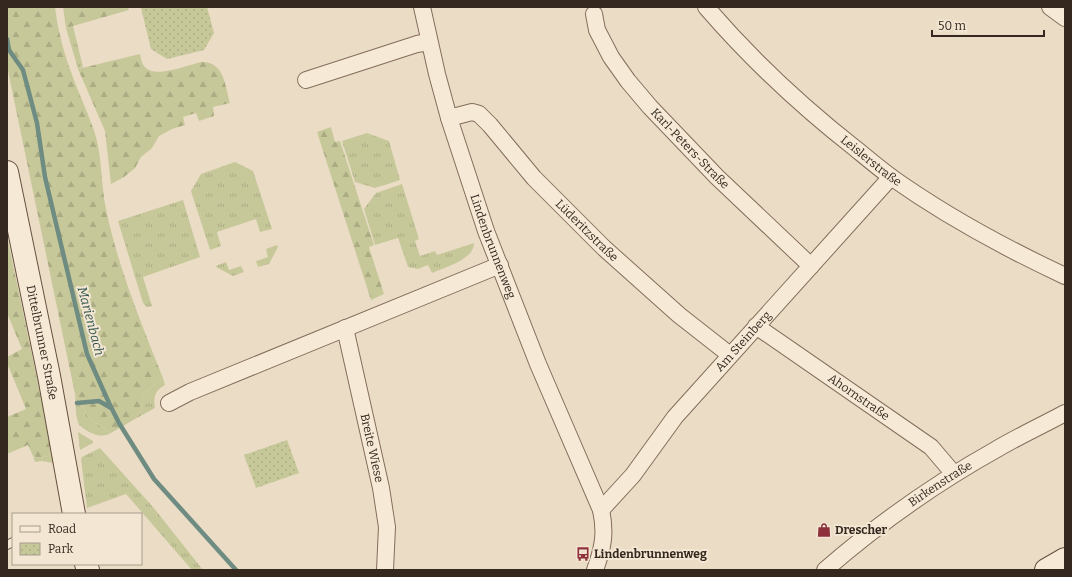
<svg xmlns="http://www.w3.org/2000/svg" width="1072" height="577" font-family="Bitter,serif">
<style>
.grass{fill:url(#grass-tufts)}
.forest{fill:url(#forest-firs)}
.park{fill:url(#park-dots)}
.lines{fill:none;stroke-linecap:round;stroke-linejoin:round}
.stream{stroke:#6e8c81;stroke-width:4.5}
.lane-casing{stroke:#846d5c;stroke-width:10}
.street-casing{stroke:#846d5c;stroke-width:18}
.secondary-casing{stroke:#664f3f;stroke-width:24}
.lane{stroke:#f6ead7;stroke-width:8}
.street{stroke:#f6ead7;stroke-width:16}
.secondary{stroke:#f6ead7;stroke-width:22}
.labels{text-anchor:middle;dominant-baseline:central;stroke-width:4;stroke-linejoin:round;paint-order:stroke}
.street-label{font-size:12px;fill:#35281f;stroke:#f3e7d4}
.poi-label{font-size:12px;font-weight:bold;fill:#35281f;stroke:#f3e7d4;text-anchor:start}
.water-label{font-size:13px;font-style:italic;fill:#30544e;stroke:#f3e7d4}
</style>
<defs>
<pattern id="grass-tufts" width="24" height="20" patternUnits="userSpaceOnUse"><rect width="24" height="20" fill="#c7c89a"/><path d="M3 7l-1-3M5 7V3M7 7l1-3M15 17l-1-3M17 17v-4M19 17l1-3" fill="none" stroke="#acac84"/></pattern>
<pattern id="forest-firs" width="22" height="20" patternUnits="userSpaceOnUse"><rect width="22" height="20" fill="#c7c89a"/><path d="M5 1l3.5 6h-7zM16 11l3.5 6h-7z" fill="#acac84"/></pattern>
<pattern id="park-dots" width="8" height="8" patternUnits="userSpaceOnUse"><rect width="8" height="8" fill="#c7c89a"/><path d="M2 2h.1M6 6h.1" fill="none" stroke="#acac84" stroke-width="1.8" stroke-linecap="round"/></pattern>
</defs>
<rect width="100%" height="100%" fill="#ebdcc5"/>
<path class="grass" d="M73,26l10,41 -5,2 -12,-41z
M367,133l22,8 11,39 -25,8 -20,-6 -13,-41z
M235,162l18,9 19,58 -12,3 -4,-13 -39,13 4,14 -11,4 -19,-59 10,-17z
M402,184l17,55 -4,2 5,15 15,-5 2,4 37,-12c0,17 -29,24 -42,30l-4,-8 -10,4 -10,-2 -10,-29 -23,7 -11,-36 12,-16z
M183,200l17,57 -57,20 9,29 -5,1 -4,-4 -25,-82z
M277,245l1,2 -9,17 -11,3 -2,-6 12,-4 -2,-8z
M226,262l3,8 12,-4 3,6 -11,4 -17,-9v-1z
M163,378l2,7c-10,5 -12,13 -10,23l-20,11 6,-8 2,-17z
M75,394l15,25 21,14c-10,5 -17,2 -27,-4 -2,-2 -5,-3 -6,-7 -3,-8 -2,-19 -3,-28z
M78,432l15,9v2l-13,7z
M100,448l53,59 50,63h-11l-66,-76 -39,14 -6,-49 1,-2z
M51,451l2,12 -11,-2 -7,1 -2,-6 7,2 8,-2z"/>
<path class="forest" d="M7,7h48c3,25 10,50 19,73 7,19 16,37 22,57 6,22 5,48 10,72 12,58 35,114 57,169l-20,16 -2,17 -6,8 -24,14 -21,-14 -15,-25 -68,-328z
M63,7h65l1,3 -63,18z
M140,54c1,5 2,11 6,14 9,10 43,-3 55,-6 23,-1 24,23 29,41l-17,4 1,9 -15,5 -3,-8 -13,4 2,8 -13,4 -13,7 -7,12 -11,9 -6,11 -11,9 -13,7 -6,-53 -27,-62z
M331,127l4,15 5,-1 34,104 -5,2 15,47 -13,6 -54,-168z
M7,236l41,195 3,20 -3,5 -8,2 -7,-2 -5,-11 -21,9v-37l19,-8 -19,-46v-6l15,-8 -15,-36z"/>
<path class="park" d="M143,7h64l7,26 -10,17 -37,9 -16,-10 -10,-41z
M287,440l12,33 -43,15 -12,-33z"/>
<g class="lines">
<path class="stream" d="M7,39l2,11 14,20 14,53 8,54 42,177 22,49 10,20 35,56 82,91
M77,403l22,-2 12,7"/>
<defs>
<path id="lane" d="M7,545l6,-3"/>
<g id="street">
<path id="s1" d="M422,7l15,67 12,44 37,113 52,133 63,146c5,23 2,38 -6,60"/>
<path id="s2" d="M706,7c45,52 95,99 150,142 11,9 23,19 35,28 55,39 114,71 174,99"/>
<path d="M1050,7l15,11"/>
<path id="s3" d="M594,14l3,16 14,27 17,24 22,26 67,70 94,89"/>
<path d="M306,80l111,-36 12,-2"/>
<path id="s4" d="M449,118l23,-6 7,2 11,11 44,53 70,70 75,67 51,40"/>
<path id="s5" d="M756,326l175,121 23,27"/>
<path id="s6" d="M345,328l36,160 6,39 -2,43"/>
<path d="M169,403l21,-11 310,-127"/>
<path id="s7" d="M601,510l32,-35 42,-58 216,-240"/>
<path id="s8" d="M825,570c53,-46 111,-87 172,-121 22,-13 46,-24 68,-36"/>
</g>
<g id="secondary">
<path id="s9" d="M7,172l42,204 25,138"/>
<path d="M86,564l2,6"/>
<path d="M1046,570l19,-11"/>
</g>
</defs>
<use href="#lane" class="lane-casing"/>
<use href="#street" class="street-casing"/>
<use href="#secondary" class="secondary-casing"/>
<use href="#lane" class="lane"/>
<use href="#street" class="street"/>
<use href="#secondary" class="secondary"/>
</g>
<defs>
<symbol id="shop-bare" viewBox="-9 -9 18 18"><path d="M-5-2.5h2.3a2.7 3.5 0 0 1 5.4 0H5L5.5 6h-11ZM-1.5-2.5h3a1.5 2.3 0 0 0-3 0Z" fill="#8f313b" stroke="#f3e7d4" stroke-width="2.5" paint-order="stroke"/></symbol>
<symbol id="bus-bare" viewBox="-9 -9 18 18"><path d="M-5-6H5V4H4V6H2V4H-2V6H-4V4H-5ZM-3.5-4V0h7V-4ZM-3.5 1.2v1.5H-2V1.2ZM2 1.2v1.5H3.5V1.2Z" fill="#8f313b" stroke="#f3e7d4" stroke-width="2.5" paint-order="stroke"/></symbol>
</defs>
<g fill-rule="evenodd">
<use href="#shop-bare" x="814" y="520" width="20" height="20"/>
<use href="#bus-bare" x="573" y="544" width="20" height="20"/>
</g>
<g class="labels">
<g class="street-label">
<text stroke="none"><textPath href="#s3" startOffset="168">Karl-Peters-Straße</textPath></text>
<text stroke="none"><textPath href="#s2" startOffset="226">Leislerstraße</textPath></text>
<text stroke="none"><textPath href="#s4" startOffset="190">Lüderitzstraße</textPath></text>
<text stroke="none"><textPath href="#s1" startOffset="250">Lindenbrunnenweg</textPath></text>
<text stroke="none"><textPath href="#s7" startOffset="221">Am Steinberg</textPath></text>
<text stroke="none"><textPath href="#s9" startOffset="174">Dittelbrunner Straße</textPath></text>
<text stroke="none"><textPath href="#s5" startOffset="125">Ahornstraße</textPath></text>
<text stroke="none"><textPath href="#s6" startOffset="123">Breite Wiese</textPath></text>
<text stroke="none"><textPath href="#s8" startOffset="144">Birkenstraße</textPath></text>
</g>
<g class="poi-label">
<text x="835" y="530">Drescher</text>
<text x="594" y="554">Lindenbrunnenweg</text>
</g>
<g class="water-label">
<text transform="translate(91 321) rotate(75)">Marienbach</text>
</g>
</g>
<rect width="1072" height="577" fill="none" stroke="#35281f" stroke-width="16"/>
<rect x="12" y="513" width="130" height="52" fill="#f3e7d4" stroke="#a79b8c"/>
<rect x="20" y="526" width="20" height="6" fill="#f6ead7" stroke="#a79b8c"/>
<text x="48" y="533" font-size="12" fill="#35281f">Road</text>
<rect x="20" y="543" width="20" height="12" fill="url(#park-dots)" stroke="#a79b8c"/>
<text x="48" y="553" font-size="12" fill="#35281f">Park</text>
<path d="M932 30v6h112v-6" fill="none" stroke="#35281f" stroke-width="2"/>
<text x="938" y="30" font-size="12" fill="#35281f" stroke="#f3e7d4" stroke-width="3" paint-order="stroke">50 m</text>
</svg>
